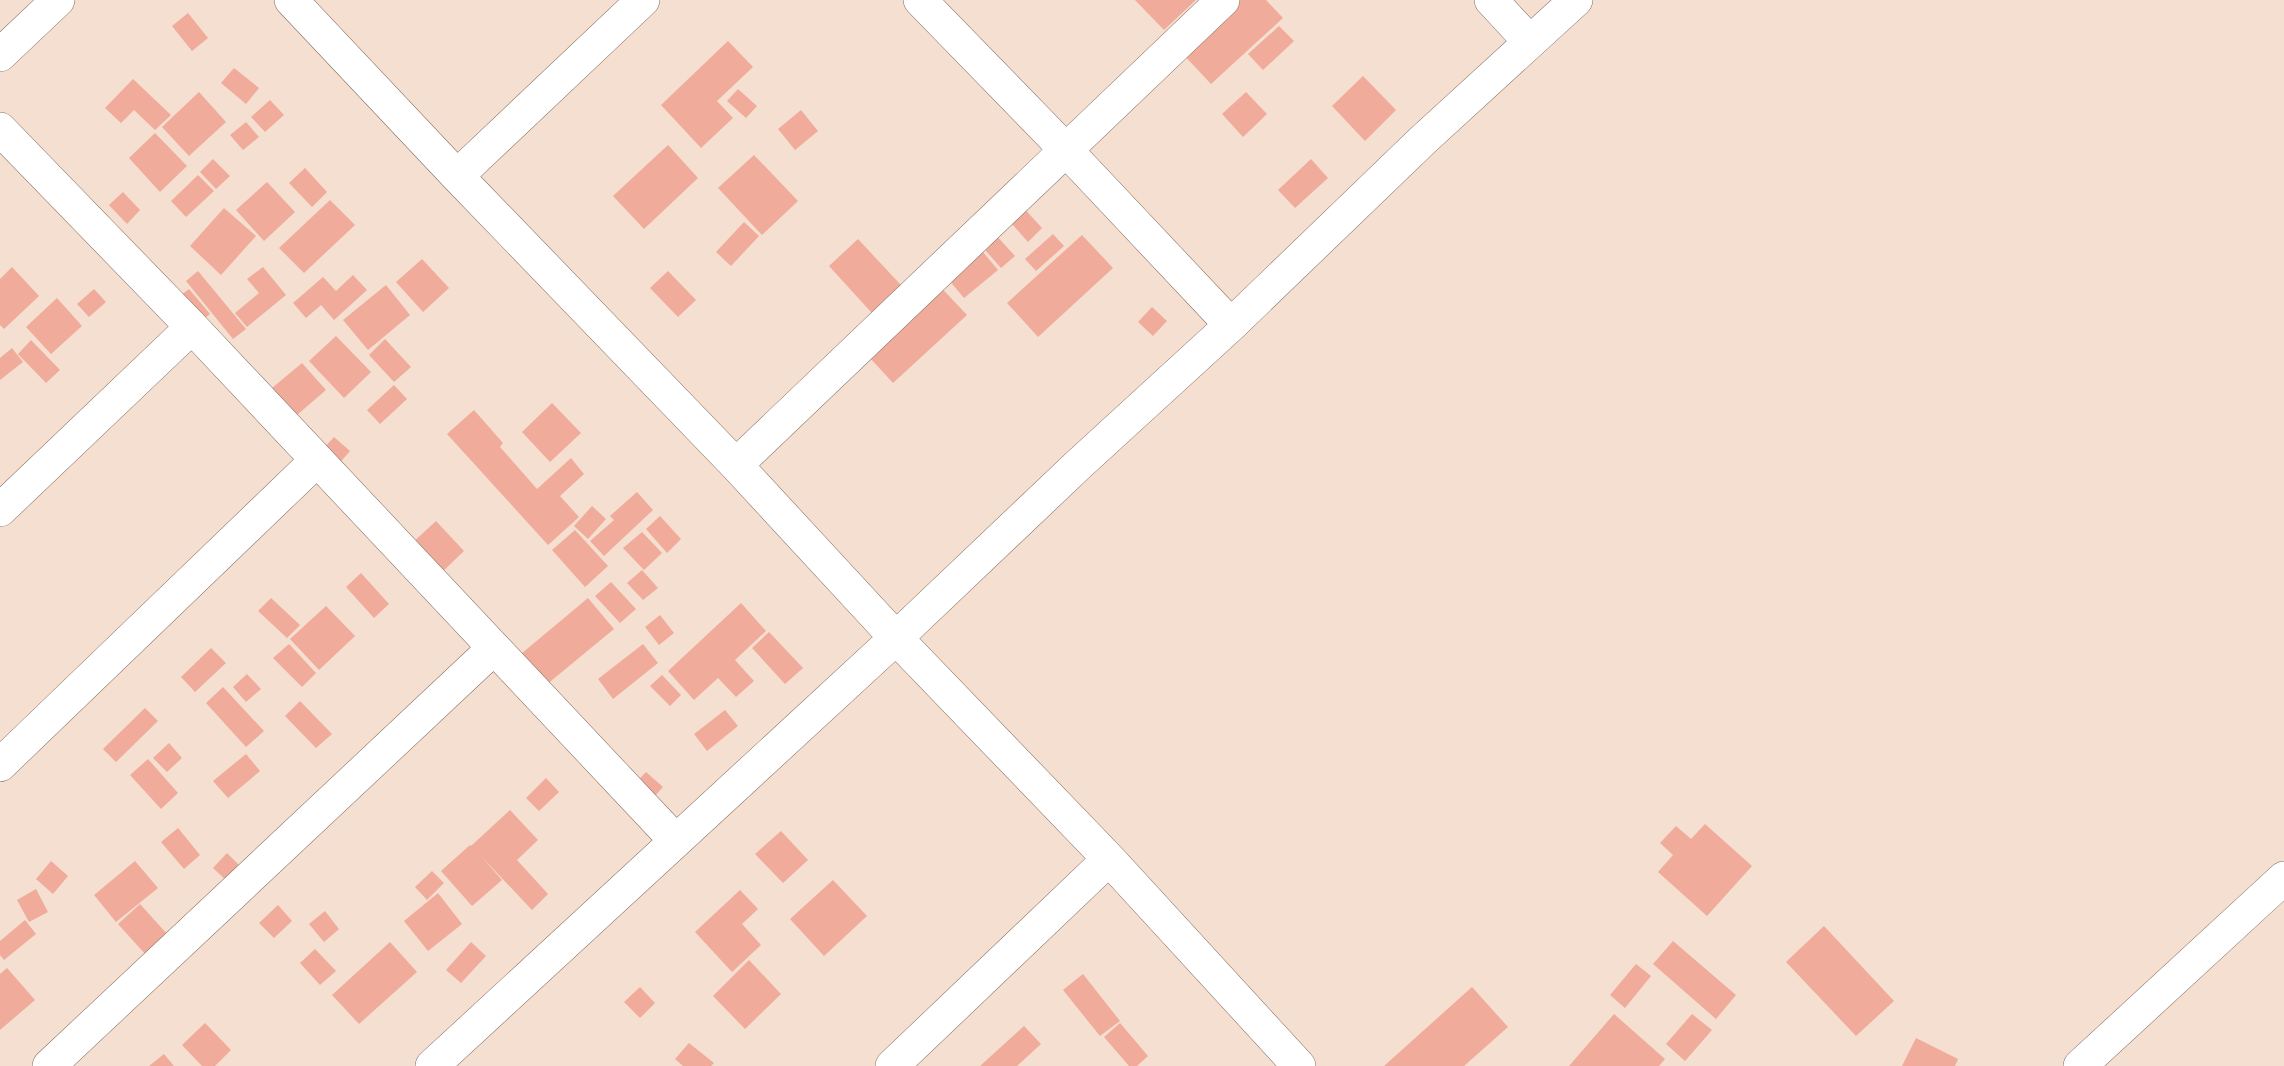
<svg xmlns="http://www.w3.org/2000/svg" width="2284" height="1066" font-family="'Roboto Condensed',sans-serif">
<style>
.building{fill:#f0ab9b}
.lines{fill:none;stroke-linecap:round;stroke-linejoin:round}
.minor-casing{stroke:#806c5e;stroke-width:34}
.minor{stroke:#fff;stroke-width:33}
</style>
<rect width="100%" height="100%" fill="#f5dfd0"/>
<path class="building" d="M1135,0h61l-32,30z
M1237,0h29l17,18 -72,66 -30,-32z
M188,13l20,25 -16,13 -20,-25z
M1279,26l15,15 -31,29 -15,-16z
M728,41l25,26 -36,34 16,17 -32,30 -40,-43z
M234,68l25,20 -13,16 -25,-21z
M1363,76l33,34 -31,31 -33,-35z
M133,79l38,36 -16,15 -21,-20 -13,13 -16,-15z
M738,89l19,17 -11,12 -19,-17z
M199,92l27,30 -37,34 -27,-29z
M1246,92l21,22 -24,23 -21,-23z
M270,100l14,15 -19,17 -14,-15z
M801,110l17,21 -23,19 -17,-21z
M246,122l13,15 -16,13 -13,-15z
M155,133l32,33 -27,26 -31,-34z
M668,145l30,33 -54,51 -31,-33z
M754,155l44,46 -36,34 -44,-47z
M213,159l17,17 -14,13 -16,-17z
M1311,159l17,19 -33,30 -17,-18z
M305,168l22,24 -15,15 -23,-24z
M198,175l16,16 -28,26 -15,-16z
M267,182l28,30 -31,29 -28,-31z
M123,192l17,18 -13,14 -18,-19z
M1011,194l31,34 -14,14 -31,-35z
M330,200l25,25 -51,48 -25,-25z
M224,208l32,28 -35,39 -31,-29z
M744,222l15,14 -28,30 -15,-14z
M984,222l31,34 -14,12 -30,-34z
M1053,234l11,12 -28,25 -11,-12z
M1082,235l31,33 -75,69 -31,-34z
M858,239l55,59 20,-19 34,36 -74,68 -35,-38 23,-22 -52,-57z
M973,240l25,30 -34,28 -25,-30z
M422,259l27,29 -26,24 -27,-30z
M12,267l27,29 -35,33 -4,-4v-46z
M263,267l23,28 -39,32 -12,-14 24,-20 -12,-14z
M198,271l48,58 -13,10 -47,-58z
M668,271l28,29 -18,17 -28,-29z
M353,275l14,15 -33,30 -13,-15 -15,13 -13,-15 30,-26 13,14z
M386,285l24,30 -42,35 -25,-30z
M94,289l12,13 -17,15 -12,-13z
M189,289l21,25 -12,10 -21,-26z
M57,298l25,28 -31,28 -25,-27z
M1152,307l15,14 -14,15 -15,-14z
M336,336l35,36 -27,26 -35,-37z
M385,339l26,28 -17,15 -25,-27z
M31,340l29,30 -14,13 -28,-29z
M12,348l11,14 -23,18v-22z
M302,363l24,27 -36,31 -24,-28z
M394,385l13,14 -27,25 -13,-14z
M552,403l29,30 -31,29 -28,-30z
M474,410l29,33 -3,4 37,42 34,-31 13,16 -24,22 19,21 -31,28 -101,-111z
M334,437l16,14 -13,15 -16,-15z
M637,492l16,18 -49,46 -14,-15 24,-21 -4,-4z
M592,506l14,13 -18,20 -14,-13z
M660,516l21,23 -14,14 -21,-24z
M436,521l28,30 -25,24 -29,-30z
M575,530l33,36 -23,21 -33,-37z
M642,532l20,21 -18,17 -21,-22z
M642,570l16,18 -15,12 -16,-17z
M361,573l28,31 -15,14 -28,-31z
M611,582l25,27 -16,14 -25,-27z
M271,598l29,27 -13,13 -29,-27z
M588,598l26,31 -74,61 -25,-31z
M741,603l25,28 -31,29 19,21 -18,16 -18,-19 -24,22 -26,-29z
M326,606l29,30 -36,34 -29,-31z
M660,615l14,18 -15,12 -14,-18z
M769,632l34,36 -18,16 -33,-36z
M289,644l27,29 -14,14 -29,-29z
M643,644l15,19 -45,36 -15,-20z
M211,648l15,15 -31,29 -14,-15z
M247,674l14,15 -15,13 -13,-15z
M662,675l19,20 -11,11 -20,-20z
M223,687l41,44 -18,16 -40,-44z
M300,701l32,33 -16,14 -31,-32z
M145,708l13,13 -42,41 -13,-13z
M725,710l13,16 -31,25 -13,-17z
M169,743l13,15 -15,14 -14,-14z
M246,754l14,17 -32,27 -15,-17z
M148,759l30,34 -17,16 -31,-34z
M646,772l17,15 -19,21 -17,-16z
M546,778l13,14 -20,19 -13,-13z
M510,810l28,30 -21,20 31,34 -16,16 -52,-55 22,25 -30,26 -31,-35 29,-26 1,1z
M1705,824l47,42 -45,50 -49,-44 15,-17 -13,-12 16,-17 15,13z
M178,828l22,27 -16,14 -23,-27z
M781,831l27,29 -25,23 -28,-29z
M227,853l16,16 -14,14 -16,-15z
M51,861l17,15 -15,18 -17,-15z
M135,861l23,27 -42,34 -22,-27z
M432,871l12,12 -17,17 -12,-13z
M833,880l34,36 -43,40 -34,-37z
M36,889l12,23 -19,10 -12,-22z
M740,890l18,19 -16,15 19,21 -29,27 -37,-40z
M438,893l24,31 -34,27 -24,-30z
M140,904l28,31 -22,20 -28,-31z
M278,905l14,16 -18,17 -15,-15z
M325,911l14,18 -15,13 -15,-18z
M25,920l11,14 -32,26 -4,-5v-14z
M1824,926l70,75 -38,35 -70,-74z
M1673,941l63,54 -20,24 -63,-55z
M390,942l27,30 -58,52 -27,-29z
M471,942l15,14 -25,27 -15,-13z
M315,949l21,22 -16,14 -20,-22z
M749,960l32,34 -36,35 -32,-33z
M1636,964l15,12 -26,32 -15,-13z
M7,968l28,32 -35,30v-56z
M1083,974l37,47 -20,15 -37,-46z
M640,987l15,16 -15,15 -16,-16z
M1472,987l36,40 -44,39h-80z
M1614,1014l51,45 -6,7h-90z
M1692,1014l20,16 -27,31 -19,-17z
M205,1023l26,27 -16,16h-13l-20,-21z
M1120,1023l28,33 -11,10h-8l-25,-29z
M1024,1026l17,18 -24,22h-37z
M1916,1038l42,21 -3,7h-53z
M689,1043l25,20 -3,3h-28l-8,-7z
M164,1054l10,12h-25z"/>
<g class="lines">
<defs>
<path id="minor" d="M291,0l166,176 279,289 160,173 213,221 190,207
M920,0l146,150 165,175
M1491,0l39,42
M0,55l58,-55
M0,129l192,198 483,513
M457,176l186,-176
M736,465l487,-465
M0,510l192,-183
M0,765l317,-305
M49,1066l445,-418
M432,1066l464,-428 181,-172 154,-141 192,-185 153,-140
M892,1066l217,-207
M2080,1066l204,-188"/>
</defs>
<use href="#minor" class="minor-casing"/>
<use href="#minor" class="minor"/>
</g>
</svg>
